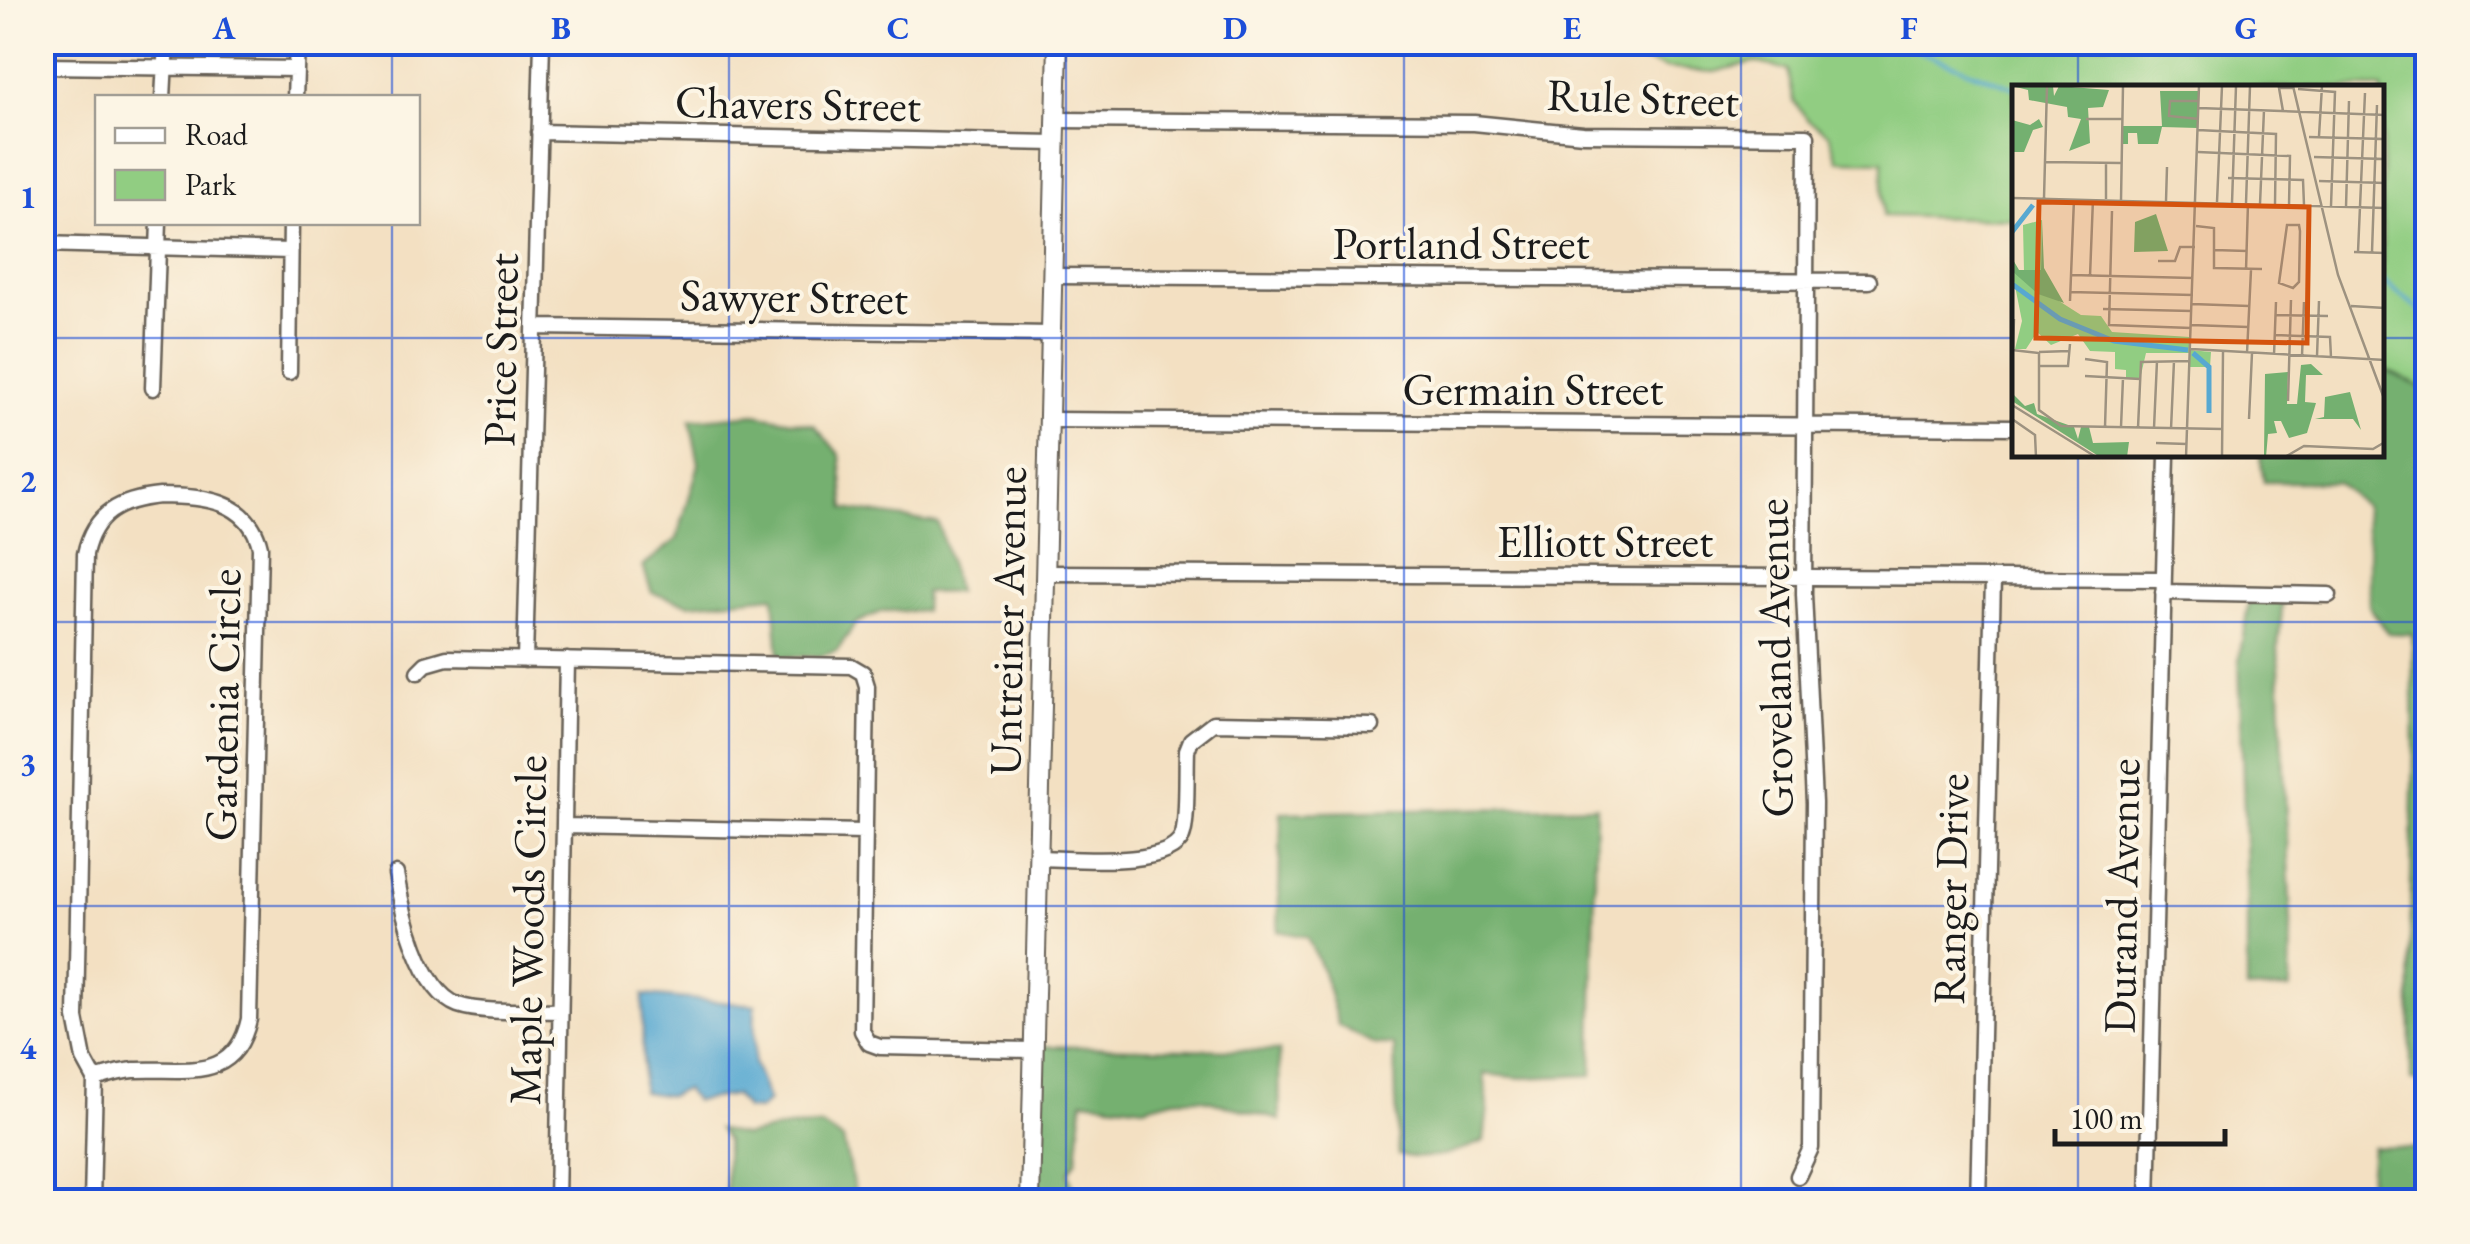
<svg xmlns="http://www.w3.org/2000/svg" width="2470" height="1244" font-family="'EB Garamond',serif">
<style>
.green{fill:#91cd82;stroke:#56744f;stroke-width:2.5}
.forest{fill:#74b070;stroke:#486646;stroke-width:2.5}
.water{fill:#57a8d1;stroke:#3a6276;stroke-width:2.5}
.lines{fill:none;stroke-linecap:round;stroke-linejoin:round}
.stream{stroke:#57a8d1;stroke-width:4}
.minor-casing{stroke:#676156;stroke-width:19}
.tertiary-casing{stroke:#676156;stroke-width:22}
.minor{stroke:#fff;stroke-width:14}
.tertiary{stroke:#fff;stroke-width:18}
.grid{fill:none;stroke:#1d4ed8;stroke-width:2.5;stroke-opacity:0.55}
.labels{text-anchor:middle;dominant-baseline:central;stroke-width:8;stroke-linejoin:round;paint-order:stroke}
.street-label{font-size:45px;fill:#1c1c1c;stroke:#fcf5e5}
.inset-river{fill:none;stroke:#57a8d1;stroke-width:5}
.inset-road{fill:none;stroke:#9d9280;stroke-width:2.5}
.view{fill:#d4530e;fill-opacity:0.15;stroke:#d4530e;stroke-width:5}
.inset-edge{fill:none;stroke:#1c1c1c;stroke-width:5}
.neatline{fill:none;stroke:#1d4ed8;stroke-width:4}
.grid-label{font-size:32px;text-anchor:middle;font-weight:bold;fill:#1d4ed8}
</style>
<rect width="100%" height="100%" fill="#fcf5e5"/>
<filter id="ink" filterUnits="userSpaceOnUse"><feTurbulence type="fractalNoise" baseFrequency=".01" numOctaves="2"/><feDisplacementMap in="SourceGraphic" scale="20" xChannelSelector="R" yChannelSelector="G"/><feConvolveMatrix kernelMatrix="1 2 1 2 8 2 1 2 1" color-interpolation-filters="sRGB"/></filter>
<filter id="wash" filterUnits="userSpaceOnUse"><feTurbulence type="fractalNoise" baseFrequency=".0048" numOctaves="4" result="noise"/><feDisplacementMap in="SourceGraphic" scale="40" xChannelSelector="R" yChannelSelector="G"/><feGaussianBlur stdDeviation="2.25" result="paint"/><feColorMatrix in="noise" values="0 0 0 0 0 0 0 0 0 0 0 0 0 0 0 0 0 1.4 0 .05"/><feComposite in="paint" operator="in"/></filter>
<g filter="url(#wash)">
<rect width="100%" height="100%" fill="#f3e0c2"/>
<path class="green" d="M2082,43l4,2 30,-3 311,1v347l-44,-21 -1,-281h-367v131l-132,-3v-55l-45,-1 -9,-26 -20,-13 -15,-19 -6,-32 -34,-8 -40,10 -50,-4 -55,-17 -75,3 -217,-11z"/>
<path class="forest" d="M2383,369l44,21v692l-16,-2 -1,-151 4,-183 -2,-112 -24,-1 -19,-27v-52l-5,-48 -27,-24h-73l-4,-27h122z
M755,414l59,11 26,30 5,54 93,14 19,69 -32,1 -1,18h-42l-26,12 -19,28 -16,5 -42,1 -5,-61 -85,8 -37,-11 -9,-27 34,-27 22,-75 -9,-44z
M2249,600l34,1 -5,45 13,277 -1,66 -43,1v-87l-8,-244z
M1596,806l-4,269 -70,3 -38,-4 4,32 -4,35c-32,13 -51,21 -86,14l-4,-110h-18l-38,-20 -15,-53 -16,-35 -29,-6 3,-118z
M1039,1046l240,5 1,69 -80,-22 -26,1 -30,8 -61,-7 -6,59 -8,13 8,29 -41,1z
M822,1126l21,14 14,61h-131v-60l-8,-12 26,7 44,-9z
M2372,1147l55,2v52h-60z"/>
<path class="water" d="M643,995l112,10 -1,58 14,38 -9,9 -13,-1 -12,-14 -39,6 -11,-12 -15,7 -27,-4z"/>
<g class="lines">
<path class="stream" d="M1895,42l120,46
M2382,280l46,37"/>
</g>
</g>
<g filter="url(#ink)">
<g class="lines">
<defs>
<path id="minor" d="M42,66l254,3
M163,98l3,-56
M295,98l2,-56
M1057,120l417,3 109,11 224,2 -3,458 10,209 -3,345 -13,28
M539,132l517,11
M42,244l248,7
M1053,276l816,5
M536,327l515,7
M289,372l2,-150
M153,388l6,-166
M1050,420l965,7
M160,496c41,0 89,3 100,51l-11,472c-14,65 -65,48 -115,51 -14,1 -26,5 -39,9l-11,-20 -8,-41 9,-464c9,-41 35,-54 75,-58z
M1046,573l1117,6
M2163,592l166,3
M525,660l17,-618
M418,672l8,-8 21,-6 404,8 12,7 4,13 -5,345 7,12 11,4 153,3
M564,826l300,6
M1038,858c32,0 129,11 144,-21 6,-13 4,-68 5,-87l4,-10 22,-17 159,3
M396,874c6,36 24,117 62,131 26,9 73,5 102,6
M92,1202l3,-123
M557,1202l10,-542
M1978,1202l15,-623
M2148,1202l19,-747"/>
<path id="tertiary" d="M1030,1202l28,-1160"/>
</defs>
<use href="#minor" class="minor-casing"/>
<use href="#tertiary" class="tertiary-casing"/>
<use href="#minor" class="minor"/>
<use href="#tertiary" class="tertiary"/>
</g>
</g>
<path class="grid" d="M392,42v56M729,42v1160M1066,42v1160M1404,42v1160M1741,42v1160M2078,42v46M392,222v980M42,338h1973M2382,338h46M2078,455v747M42,622h2386M42,906h2386"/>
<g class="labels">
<g class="street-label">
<text transform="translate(1643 97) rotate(2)">Rule Street</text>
<text transform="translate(798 103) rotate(1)">Chavers Street</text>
<text x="1461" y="243">Portland Street</text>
<text transform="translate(794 296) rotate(1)">Sawyer Street</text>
<text transform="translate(500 350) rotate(-89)">Price Street</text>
<text x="1533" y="389">Germain Street</text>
<text x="1605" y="541">Elliott Street</text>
<text transform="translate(1007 621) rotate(-89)">Untreiner Avenue</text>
<text transform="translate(1774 658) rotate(-91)">Groveland Avenue</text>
<text transform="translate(222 705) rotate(-89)">Gardenia Circle</text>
<text transform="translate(1950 889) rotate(-89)">Ranger Drive</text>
<text transform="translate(2121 896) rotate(-89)">Durand Avenue</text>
<text transform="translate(527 930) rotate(-89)">Maple Woods Circle</text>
</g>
</g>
<g transform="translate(2012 85)">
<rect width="372" height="372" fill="#f3e0c2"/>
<path d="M30,135l-1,50 -17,1 -1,-46zM0,186l69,44 20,1 11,16 78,5v13l21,2 -1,15h-20v-14h-44l-6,26 -14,-1v-8l-11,-1v-17l-25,-1 -12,-17 -27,11 -14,-13 -11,17h-11l7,-28z" fill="#91cd82"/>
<path d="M0,1h41l1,10 5,-10 50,4 -6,17 -15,1 2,35 -21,8 12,-32 -13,-2 -1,-10 -38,-7 -1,-10zM148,6h38v37l-36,-1 -4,17h-20l-1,-11h-9v11h-6v-18h40zM27,34l4,8 -10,3 -9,22h-12v-32l18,5zM144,129l12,37 -34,1 1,-30zM30,135l2,48 20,35 -26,-9 -26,-23v-13l7,12h22zM299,279l12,11h-17l-1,27 11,1 -9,30 -18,5 -8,-17h-7l3,12 -9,1 -2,23h-36l34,-2 1,-81 23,-2 -1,32h10l4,-39zM338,307l11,38 -8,-11h-38l9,-2 1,-20zM0,308l13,13 9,-3 3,11 37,13 4,12 3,-12h8l4,16 36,-1 -2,15h-27l-88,-56z" fill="#74b070"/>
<path class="inset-river" d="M0,147l21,-27M0,199l48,35 54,22 74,9M181,268l16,14v46"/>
<path class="inset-road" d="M281,1l45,189 47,126M286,4l37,3 -4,114M187,23l186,7M271,26l-4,-23h15M74,34h36M187,34l-30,-3 1,-15h29M186,45l78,4 -1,70M307,51l3,-50M297,52l76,2M186,67l92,4 -1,49M302,72l71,2M33,77l76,1M216,93l75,2 1,25M307,96l66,2M0,113l373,10M32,113l3,-112M94,114v-36M109,115l2,-114M154,116l1,-34M205,117l5,-116M220,118l4,-117M234,118l4,-117M248,119l4,-94M334,122l3,-106M100,126l-3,114 82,3M275,140h12l1,6 -1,51 -6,6 -14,-5zM184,141l18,2v40l48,1M202,165l33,1M342,167l31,1M346,167l7,-159M360,167l5,-147M146,176h17l5,-14h15M234,185l2,-67M59,190l122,3M78,191l3,-77M58,207l123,3M58,216l4,-102M180,219l57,2M339,221l34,2M91,224l89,2M264,230l52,1M179,240l57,2M263,250l55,2 1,20M179,264l194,11M0,265l27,3v57l22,16 161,3M1,265l1,-31M27,267l30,-1M235,268l4,-83M262,270l2,-53M290,271l2,-54M305,271l2,-55M73,274l22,3 -2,65M27,281h29l2,-22M73,291l55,3M276,316l3,-101M0,320l84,52M0,334l23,16 1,22M237,334l3,-66M109,342l2,-49M126,343l3,-66 49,-1M142,343l3,-67M159,344l3,-68M144,358l31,1M174,372l13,-371M210,372l1,-105M273,372l19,-11 69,3 12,-7"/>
<path class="view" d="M27,117l270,5 -2,136 -271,-5z"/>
<rect width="372" height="372" class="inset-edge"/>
</g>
<rect width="2470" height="1244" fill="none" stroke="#fcf5e5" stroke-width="110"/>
<rect x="95" y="95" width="325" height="130" fill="#fcf5e5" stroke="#a29e95" stroke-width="2.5"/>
<rect x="115" y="128" width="50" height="15" fill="#ffffff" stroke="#a29e95" stroke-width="2.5"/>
<text x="185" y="145" font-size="30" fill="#1c1c1c">Road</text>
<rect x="115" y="170" width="50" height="30" fill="#91cd82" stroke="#a29e95" stroke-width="2.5"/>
<text x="185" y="195" font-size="30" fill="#1c1c1c">Park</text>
<path d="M2055 1129v15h170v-15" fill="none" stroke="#1c1c1c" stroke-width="5"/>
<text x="2070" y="1129" font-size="30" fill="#1c1c1c" stroke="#fcf5e5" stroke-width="8" paint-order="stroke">100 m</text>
<rect x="55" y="55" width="2360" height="1134" class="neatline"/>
<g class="grid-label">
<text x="224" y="39">A</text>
<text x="561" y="39">B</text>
<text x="898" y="39">C</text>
<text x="1235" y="39">D</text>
<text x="1572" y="39">E</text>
<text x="1909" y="39">F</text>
<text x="2246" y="39">G</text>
<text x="28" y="208">1</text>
<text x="28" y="492">2</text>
<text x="28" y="775">3</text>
<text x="28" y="1059">4</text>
</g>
</svg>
